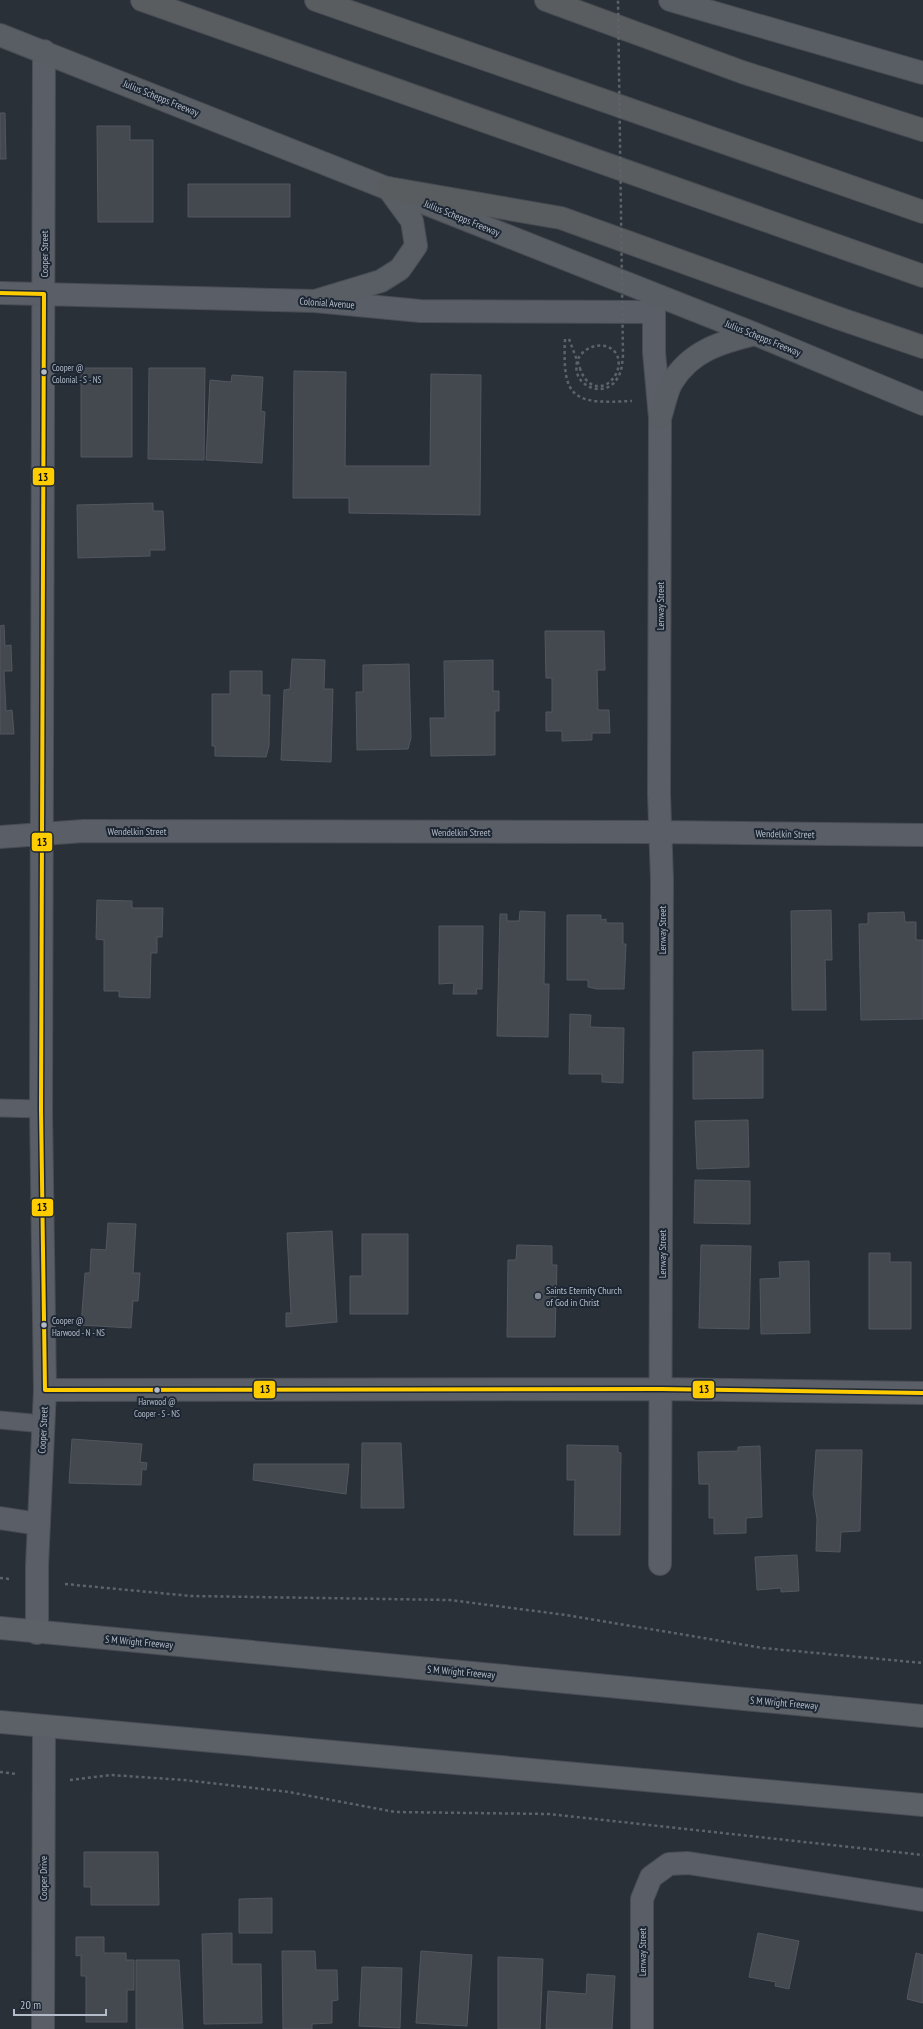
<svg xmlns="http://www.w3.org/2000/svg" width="923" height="2029" font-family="'PT Sans Narrow',sans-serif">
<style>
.building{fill:#444950;stroke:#52575f}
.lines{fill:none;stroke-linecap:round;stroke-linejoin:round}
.lane-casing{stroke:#484c53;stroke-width:19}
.street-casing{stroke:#484c53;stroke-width:24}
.secondary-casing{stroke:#484c53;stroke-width:24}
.primary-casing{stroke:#484c55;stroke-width:24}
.highway-casing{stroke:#474c53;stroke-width:24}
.path{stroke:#5d636a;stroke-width:2.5;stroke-dasharray:3 3;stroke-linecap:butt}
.lane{stroke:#5a5e66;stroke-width:17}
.street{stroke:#5a5e66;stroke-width:22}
.secondary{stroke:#595d64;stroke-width:22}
.primary{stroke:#5c6168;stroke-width:22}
.highway{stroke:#5a5d60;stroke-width:22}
.path-bridge{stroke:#5d636a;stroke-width:2.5;stroke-dasharray:3 3;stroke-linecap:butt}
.bus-1-casing{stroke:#1d2633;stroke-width:7}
.bus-1{stroke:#fc0;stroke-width:4}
.bus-dot{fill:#b4bcc9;stroke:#1d2633;stroke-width:1.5}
.poi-dot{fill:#848b96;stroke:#1d2633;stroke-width:1.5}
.labels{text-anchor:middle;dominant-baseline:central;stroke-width:4;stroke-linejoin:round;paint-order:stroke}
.bus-label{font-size:9px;fill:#b4bcc9;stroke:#1d2633;text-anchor:start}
.street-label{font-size:10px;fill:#b4bcc9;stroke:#1d2633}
.poi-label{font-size:10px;fill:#b4bcc9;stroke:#1d2633;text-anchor:start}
.line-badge{stroke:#1d2633;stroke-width:1.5}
.pale-badge-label{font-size:11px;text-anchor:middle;font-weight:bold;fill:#111}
</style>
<rect width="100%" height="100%" fill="#2a3038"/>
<path class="building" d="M0,113h5l1,46h-6z
M97,126h33v14h23v82h-55z
M188,184h102v33h-102z
M81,368h51v89h-51z
M149,368h56l-1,92 -56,-1z
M294,371l52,1 -1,94h85l1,-92 50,1 -1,140 -131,-2v-15h-56z
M232,375l31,2 -2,34 4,1 -3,51 -56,-3 4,-80 21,2z
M153,503v8h10l2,39h-15v6l-72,2 -1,-53z
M4,625l1,21 6,-1 1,26h-8l2,40 6,-1 2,24h-14v-108z
M545,631h59l1,39h-8l1,40h11l1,23h-18v7l-30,1v-10h-16v-19h6v-34h-6z
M292,659l33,1 -1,29h9l-2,73 -50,-2 3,-70 6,-1z
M493,660v31h6v20h-4v44l-64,1 -1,-38h15l-1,-57z
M409,664l2,74 -3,11 -51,1 -1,-58h7v-27z
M230,671h32v24h8l-1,51 -3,11 -51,-1v-10h-3v-52h18z
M97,900l35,1v7h31l-1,29h-5v16h-6l-1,45 -31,-1v-6h-15v-51l-8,-1z
M831,910l1,50h-7l1,50h-34l-1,-99z
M520,911l25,1 -1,72h5l-1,53 -51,-1 3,-122h7v7h12z
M904,912l1,10h11v18h7v79l-62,1 -2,-96h9v-11z
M567,915h34v5l5,-1v4h17v21h3l-2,45h-27l-9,-2v-7h-21z
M439,926h44l-1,63h-6l1,5h-24l1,-11 -15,1z
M570,1014l21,1 -1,12 34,1 -1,55 -21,-1v-8h-33z
M763,1050v48l-70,1v-47z
M748,1120l1,47 -52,2 -2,-48z
M695,1180l55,1v43l-56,-1z
M108,1223l28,1 -3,49h7l-2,28h-5l-2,27 -50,-3 4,-52h5l1,-24 15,1z
M332,1231l5,91 -51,5v-14h5l-4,-80z
M362,1234h46v80h-58v-38h12z
M517,1245l35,1v19h5l-2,72h-48l1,-77h8z
M701,1245l50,1 -2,83 -50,-1z
M869,1253h21v9h21v67h-42z
M809,1261l1,72 -49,1 -1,-55 20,-1 -1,-16z
M72,1439l70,5 -2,18 7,1 -1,7 -4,-1 -1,16 -72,-2z
M362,1443h39l3,65h-43z
M567,1445l51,1v6l3,1 -1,82h-46l1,-55h-8z
M760,1446l2,71 -16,1v15l-32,1v-16h-5v-34h-10l-1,-32 40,-1v-4z
M816,1450h46l-2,81 -19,1 -1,20 -24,-1 1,-32 -4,-25z
M254,1464h95l-3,30 -93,-14z
M797,1555l2,36 -18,1v-4l-24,2 -2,-33z
M84,1852h74l1,53h-68v-18h-7z
M272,1898v35h-33v-34z
M232,1933v31h29l1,59 -58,1 -2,-90z
M758,1933l41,8 -10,48 -14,-3 1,-4 -27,-5z
M76,1937h28v16h22v7h8v30h-7v32h-41v-46h-5v-21l-5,1z
M282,1951h33l1,19h21l1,30 -6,1v22l-20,1v5h-29z
M421,1951l51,4 -5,71 -51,-3z
M916,1953l7,2v48l-16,-4z
M498,1957l45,2 -3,70h-42z
M136,1960h43l4,69h-47z
M362,1967l40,1 -2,60 -41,-2z
M587,1974l28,2 -3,53h-66l2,-38 38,3z"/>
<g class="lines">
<defs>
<path id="lane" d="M0,1108l41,1
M0,1420l43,4"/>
<path id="street" d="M0,293l315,8 105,10 233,1
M654,296v56l6,66 -1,376 3,86 -2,684
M0,837l84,-6 578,1 261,3
M45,1390l616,-1 262,4
M0,1518l39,6
M37,1633v-67l8,-176 -4,-281 3,-1058
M43,2029l1,-302
M642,2029v-130l9,-22 18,-13 19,-1 235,37"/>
<path id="secondary" d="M670,0l253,73
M0,35l755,299 168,70
M315,301l66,-20 19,-12 16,-23 -4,-25 -24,-33
M660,418c4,-11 6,-26 12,-36 19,-31 49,-40 83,-48"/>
<path id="primary" d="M0,1628l923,88
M0,1722l923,83"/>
<path id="highway" d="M142,0l781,276
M316,0l607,212
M546,0l196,72 181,58
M388,188l173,30 277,100 85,29"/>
</defs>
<use href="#lane" class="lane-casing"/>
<use href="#street" class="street-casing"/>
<use href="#secondary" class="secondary-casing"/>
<use href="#primary" class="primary-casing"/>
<use href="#highway" class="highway-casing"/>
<path class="path" d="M565,339c-3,61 9,65 67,62
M569,339l11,29
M0,1578l10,1
M65,1584l126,12 259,4 116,15 197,33 160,15
M0,1772l17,2
M70,1780l41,-5 73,5 105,12 106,20 154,2 374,41"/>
<use href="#lane" class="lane"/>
<use href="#street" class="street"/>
<use href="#secondary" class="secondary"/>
<use href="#primary" class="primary"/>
<use href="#highway" class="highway"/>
<path class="path-bridge" d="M580,368c3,12 14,23 27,16 10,-6 16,-22 8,-32 -11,-13 -34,-5 -38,10 -6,25 30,38 41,15 4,-6 4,-13 5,-21l-5,-356"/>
<defs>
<path id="bus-1" d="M0,293l44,1
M44,294l-3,815 4,281
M45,1390l616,-1 262,4"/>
</defs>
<use href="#bus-1" class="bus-1-casing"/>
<use href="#bus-1" class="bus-1"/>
</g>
<g class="bus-dot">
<circle cx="44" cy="372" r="3.5"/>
<circle cx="44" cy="1325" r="3.5"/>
<circle cx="157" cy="1390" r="3.5"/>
</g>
<circle class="poi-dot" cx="538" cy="1296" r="4"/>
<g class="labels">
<g class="bus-label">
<text x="52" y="367">Cooper @<tspan x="52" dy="12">Colonial - S - NS</tspan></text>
<text x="52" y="1320">Cooper @<tspan x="52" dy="12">Harwood - N - NS</tspan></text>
<text x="157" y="1401" text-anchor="middle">Harwood @<tspan x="157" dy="12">Cooper - S - NS</tspan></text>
</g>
<g class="street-label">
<text transform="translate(161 98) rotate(22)">Julius Schepps Freeway</text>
<text transform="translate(462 218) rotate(22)">Julius Schepps Freeway</text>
<text transform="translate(44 254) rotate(-90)">Cooper Street</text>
<text transform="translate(327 303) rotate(4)">Colonial Avenue</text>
<text transform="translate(763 338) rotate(22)">Julius Schepps Freeway</text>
<text transform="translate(660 606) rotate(-90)">Lenway Street</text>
<text x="137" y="831">Wendelkin Street</text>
<text x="461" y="832">Wendelkin Street</text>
<text transform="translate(785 834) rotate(1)">Wendelkin Street</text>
<text transform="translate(662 930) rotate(-90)">Lenway Street</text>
<text transform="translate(662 1254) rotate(-90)">Lenway Street</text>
<text transform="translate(43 1430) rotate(-87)">Cooper Street</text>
<text transform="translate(139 1642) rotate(5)">S M Wright Freeway</text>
<text transform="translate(461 1672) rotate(5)">S M Wright Freeway</text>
<text transform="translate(784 1703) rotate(5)">S M Wright Freeway</text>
<text transform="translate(43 1878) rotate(-90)">Cooper Drive</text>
<text transform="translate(642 1952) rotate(-90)">Lenway Street</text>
</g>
<g class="poi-label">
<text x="546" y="1290">Saints Eternity Church<tspan x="546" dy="12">of God in Christ</tspan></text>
</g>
</g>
<g class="line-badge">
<rect x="32" y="467" width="23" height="19" rx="4" fill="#fc0"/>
<rect x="31" y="832" width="22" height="20" rx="4" fill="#fc0"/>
<rect x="31" y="1198" width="23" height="19" rx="4" fill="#fc0"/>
<rect x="253" y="1380" width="23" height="19" rx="4" fill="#fc0"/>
<rect x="692" y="1380" width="23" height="19" rx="4" fill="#fc0"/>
</g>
<g class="pale-badge-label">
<text x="43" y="481">13</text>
<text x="42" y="846">13</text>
<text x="42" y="1211">13</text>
<text x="265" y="1393">13</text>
<text x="704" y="1393">13</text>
</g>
<path d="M14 2009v6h92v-6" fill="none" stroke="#b4bcc9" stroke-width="2"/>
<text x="20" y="2009" font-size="12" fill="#b4bcc9" stroke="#1d2633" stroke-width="3" paint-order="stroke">20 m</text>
</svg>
